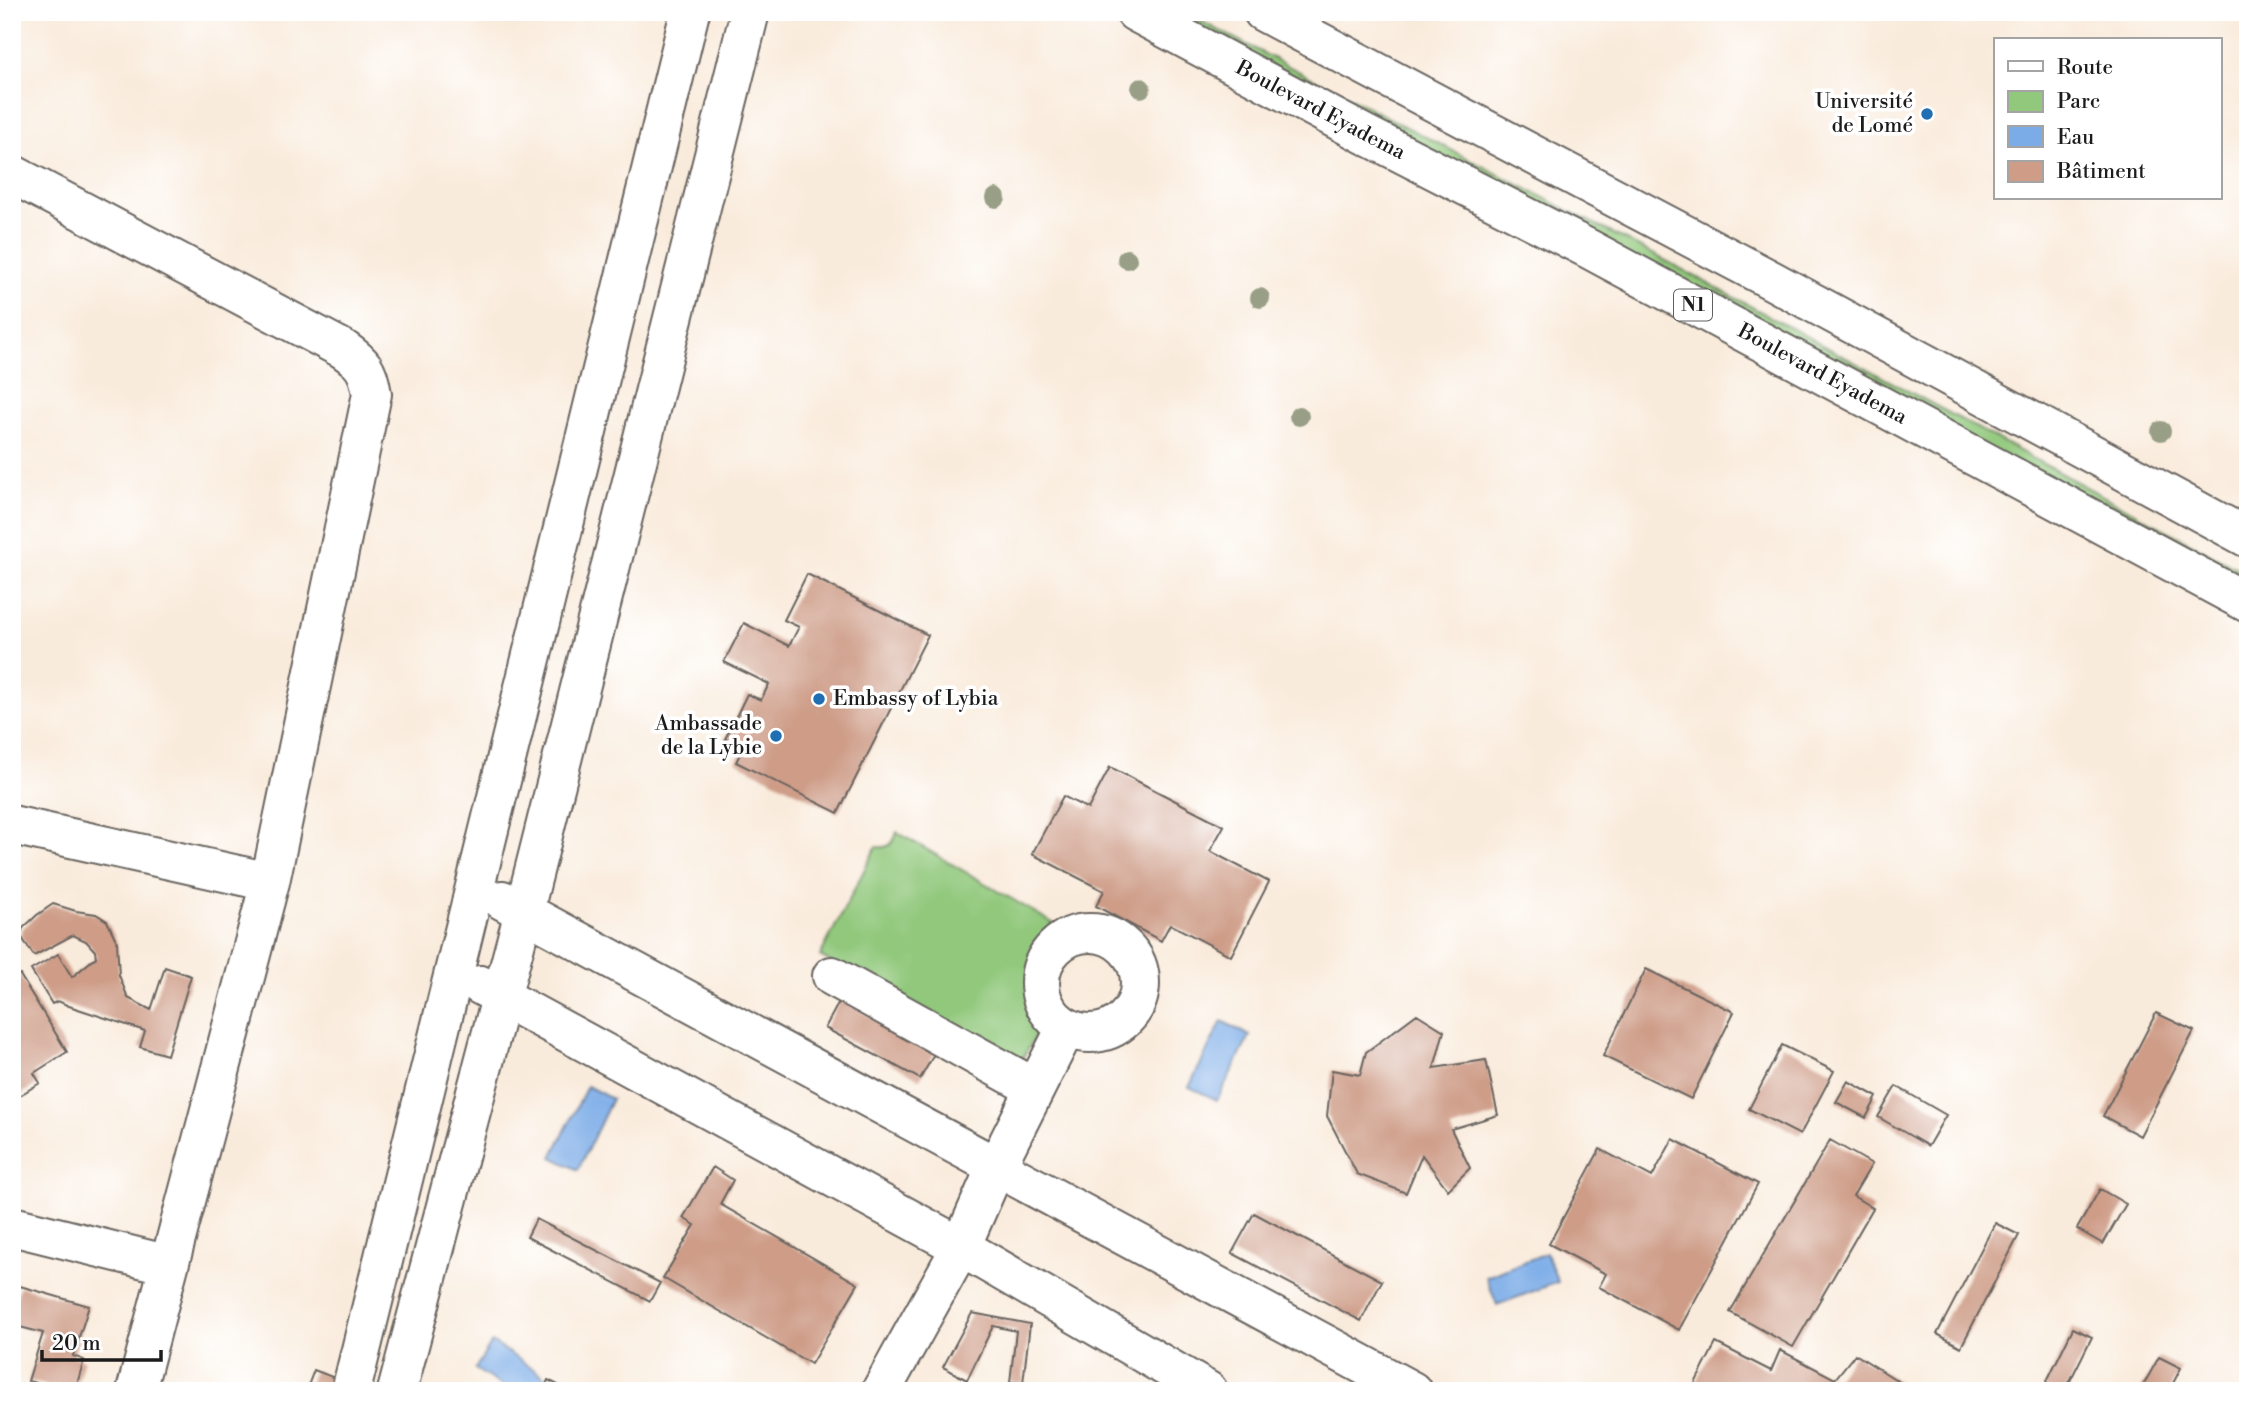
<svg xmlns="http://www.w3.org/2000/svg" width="2260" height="1403" font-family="'Libre Bodoni',serif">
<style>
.green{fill:#91c87b;stroke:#56724c;stroke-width:2}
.water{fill:#7cace7;stroke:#4c6482;stroke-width:2}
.building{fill:#ce9c87}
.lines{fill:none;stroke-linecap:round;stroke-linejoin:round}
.minor-casing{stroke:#69645f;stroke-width:42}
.highway-casing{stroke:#69645f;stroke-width:42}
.minor{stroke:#fff;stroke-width:38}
.highway{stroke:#fff;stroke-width:38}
.tree{fill:#999f87}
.poi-dot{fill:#1f6fb2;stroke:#fff;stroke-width:2.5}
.labels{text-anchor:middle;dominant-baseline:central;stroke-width:7;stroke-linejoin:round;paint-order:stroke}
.shield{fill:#fff;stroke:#606060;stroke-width:2}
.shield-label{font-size:19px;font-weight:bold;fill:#1c1c1c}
.poi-label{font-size:21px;fill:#1c1c1c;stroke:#fff;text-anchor:end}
.street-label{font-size:21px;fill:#1c1c1c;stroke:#fff}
</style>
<rect width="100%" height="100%" fill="#fff"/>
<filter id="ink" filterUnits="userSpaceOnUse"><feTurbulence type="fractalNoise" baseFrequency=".0143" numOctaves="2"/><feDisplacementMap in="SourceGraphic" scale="14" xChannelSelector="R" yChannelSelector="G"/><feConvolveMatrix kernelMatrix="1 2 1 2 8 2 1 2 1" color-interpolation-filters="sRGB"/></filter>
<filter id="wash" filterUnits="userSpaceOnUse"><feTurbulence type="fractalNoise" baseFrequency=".00686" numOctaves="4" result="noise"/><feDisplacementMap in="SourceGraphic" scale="28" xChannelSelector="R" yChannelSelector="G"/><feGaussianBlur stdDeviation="1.57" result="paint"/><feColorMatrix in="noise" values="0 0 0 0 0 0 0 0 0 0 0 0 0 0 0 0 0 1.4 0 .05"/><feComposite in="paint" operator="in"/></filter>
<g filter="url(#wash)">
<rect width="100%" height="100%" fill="#f9ebdb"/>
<path class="green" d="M1170,12h13c163,84 327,167 489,252 193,102 383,208 576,310v16z
M897,832l156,91c-23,41 -36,55 -10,99l-24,43 -199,-109 56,-109c13,2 18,-4 21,-15z"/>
<path class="water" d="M1222,1021l28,15 -33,64 -28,-13z
M587,1086l25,13 -34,71 -26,-13z
M1546,1253l12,29 -61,23 -11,-28z
M492,1342l54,35 -9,14h-27l-35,-22z"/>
<g id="blocks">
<path class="building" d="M807,574l121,61 -90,178 -102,-51 7,-14 -18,-9 22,-45 14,6 8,-16 -45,-22 20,-39 45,23 10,-19 -15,-7z
M1110,767l114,59 -14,25 59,31 -38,74 -61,-32 -9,17 -65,-35 8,-15 -72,-37 31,-58 25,13z
M53,904l23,7 20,3 11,7 10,21 2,33 9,23 23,12 14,-43 26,9 -24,79 -27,-8 5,-16 -76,-25 -11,-5 -6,3 -21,-34 27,-16 14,23 24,-20 -1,-6 -9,-10 -13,-6 -39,21 -14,-21 3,-7 14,-13z
M1646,969l88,43 -43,87 -88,-43z
M12,974l8,1 47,77 -33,21 6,10 -28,17z
M840,1000l96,51 -16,28 -95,-51z
M2156,1013l38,18 -54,105 -37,-20z
M1417,1014l27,17 -10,37 52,-8 12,55 -47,14 19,39 -22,22 -26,-35 -16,38 -49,-19 -30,-58 5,-46 28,5 6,-23z
M1782,1045l52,26 -34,64 -51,-26z
M1848,1081l29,16 -11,21 -30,-16z
M1896,1086l50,29 -18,31 -50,-29z
M1673,1139l85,45 -79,146 -80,-43 7,-13 -57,-30 51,-95 52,28z
M1830,1140l42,24 -19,32 20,12 -80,139 -63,-35z
M713,1167l20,13 -13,24 138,80 -47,80 -148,-86 32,-53 -12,-7z
M2100,1189l26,15 -23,40 -26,-15z
M1254,1213l128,68 -21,40 -129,-68z
M536,1219l124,64 -10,18 -123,-64z
M1995,1223l24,12 -58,112 -24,-13z
M20,1286l69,20 -16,50 11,4 -9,31h-29l1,-5 -19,-5 15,-48 -31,-8v-14z
M972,1313l58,11 -7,59 -13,-1 6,-51 -23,-5 -26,54 -24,-13z
M2073,1328l19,9 -27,54h-15l-6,-4z
M1716,1343l55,28 9,-21 55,29 20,-25 59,37h-223z
M2159,1357l22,11 -12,23h-29z
M314,1370l26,10 -4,11h-30z
M548,1380l18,9 -1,2h-22z"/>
</g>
</g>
<g filter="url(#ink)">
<use href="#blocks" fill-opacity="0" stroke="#69645f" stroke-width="2"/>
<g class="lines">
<defs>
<path id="minor" d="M12,174l331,175c20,14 25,20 29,45l-102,488 -134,509
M12,825l258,57
M502,900l910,491
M1040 983a50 50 0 1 1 100 0a50 50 0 1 1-100 0Z
M832,976l203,112
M480,985l481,262 247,144
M12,1226l157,39
M351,1391l339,-1379
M397,1391l127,-480 226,-899
M881,1391l80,-144 35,-80 70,-139"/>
<g id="highway">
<path id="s1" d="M1135,12l229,122 225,115 659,354"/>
<path d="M1263,12l510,269 475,257"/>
</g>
</defs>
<use href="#minor" class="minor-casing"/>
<use href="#highway" class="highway-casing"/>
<use href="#minor" class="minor"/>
<use href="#highway" class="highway"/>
</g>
<g class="tree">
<circle cx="1141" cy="88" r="10"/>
<circle cx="996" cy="198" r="10"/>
<circle cx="1127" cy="259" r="10"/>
<circle cx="1260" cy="298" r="10"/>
<circle cx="1299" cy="416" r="10"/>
<circle cx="2161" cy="431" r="10"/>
</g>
</g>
<g class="poi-dot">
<circle cx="1927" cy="114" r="7"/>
<circle cx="819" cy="699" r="7"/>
<circle cx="776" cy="736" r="7"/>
</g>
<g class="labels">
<rect class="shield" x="1674" y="289.5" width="38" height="31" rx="5"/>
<g class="shield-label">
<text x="1693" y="305">N1</text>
</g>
<g class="poi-label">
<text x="1913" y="102">Université<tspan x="1913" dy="24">de Lomé</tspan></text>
<text x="833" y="699" text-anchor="start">Embassy of Lybia</text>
<text x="762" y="724">Ambassade<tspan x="762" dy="24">de la Lybie</tspan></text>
</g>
<g class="street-label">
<text stroke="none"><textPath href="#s1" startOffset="210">Boulevard Eyadema</textPath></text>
<text stroke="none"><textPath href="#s1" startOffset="777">Boulevard Eyadema</textPath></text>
</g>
</g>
<rect width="2260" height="1403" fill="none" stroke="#fff" stroke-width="42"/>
<rect x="1994" y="38" width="228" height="161" fill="#ffffff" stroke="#a4a4a4" stroke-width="2"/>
<rect x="2008" y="61" width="35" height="10" fill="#ffffff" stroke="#a4a4a4" stroke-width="2"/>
<text x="2057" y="74" font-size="21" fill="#1c1c1c">Route</text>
<rect x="2008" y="91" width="35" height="21" fill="#91c87b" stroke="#a4a4a4" stroke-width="2"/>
<text x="2057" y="108" font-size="21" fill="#1c1c1c">Parc</text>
<rect x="2008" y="126" width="35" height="21" fill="#7cace7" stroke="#a4a4a4" stroke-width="2"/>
<text x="2057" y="144" font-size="21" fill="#1c1c1c">Eau</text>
<rect x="2008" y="161" width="35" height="21" fill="#ce9c87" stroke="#a4a4a4" stroke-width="2"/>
<text x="2057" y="178" font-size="21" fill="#1c1c1c">Bâtiment</text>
<path d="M42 1350v10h119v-10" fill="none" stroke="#1c1c1c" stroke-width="3.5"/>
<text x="52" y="1350" font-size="21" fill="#1c1c1c" stroke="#ffffff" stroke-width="5" paint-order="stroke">20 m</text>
</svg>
